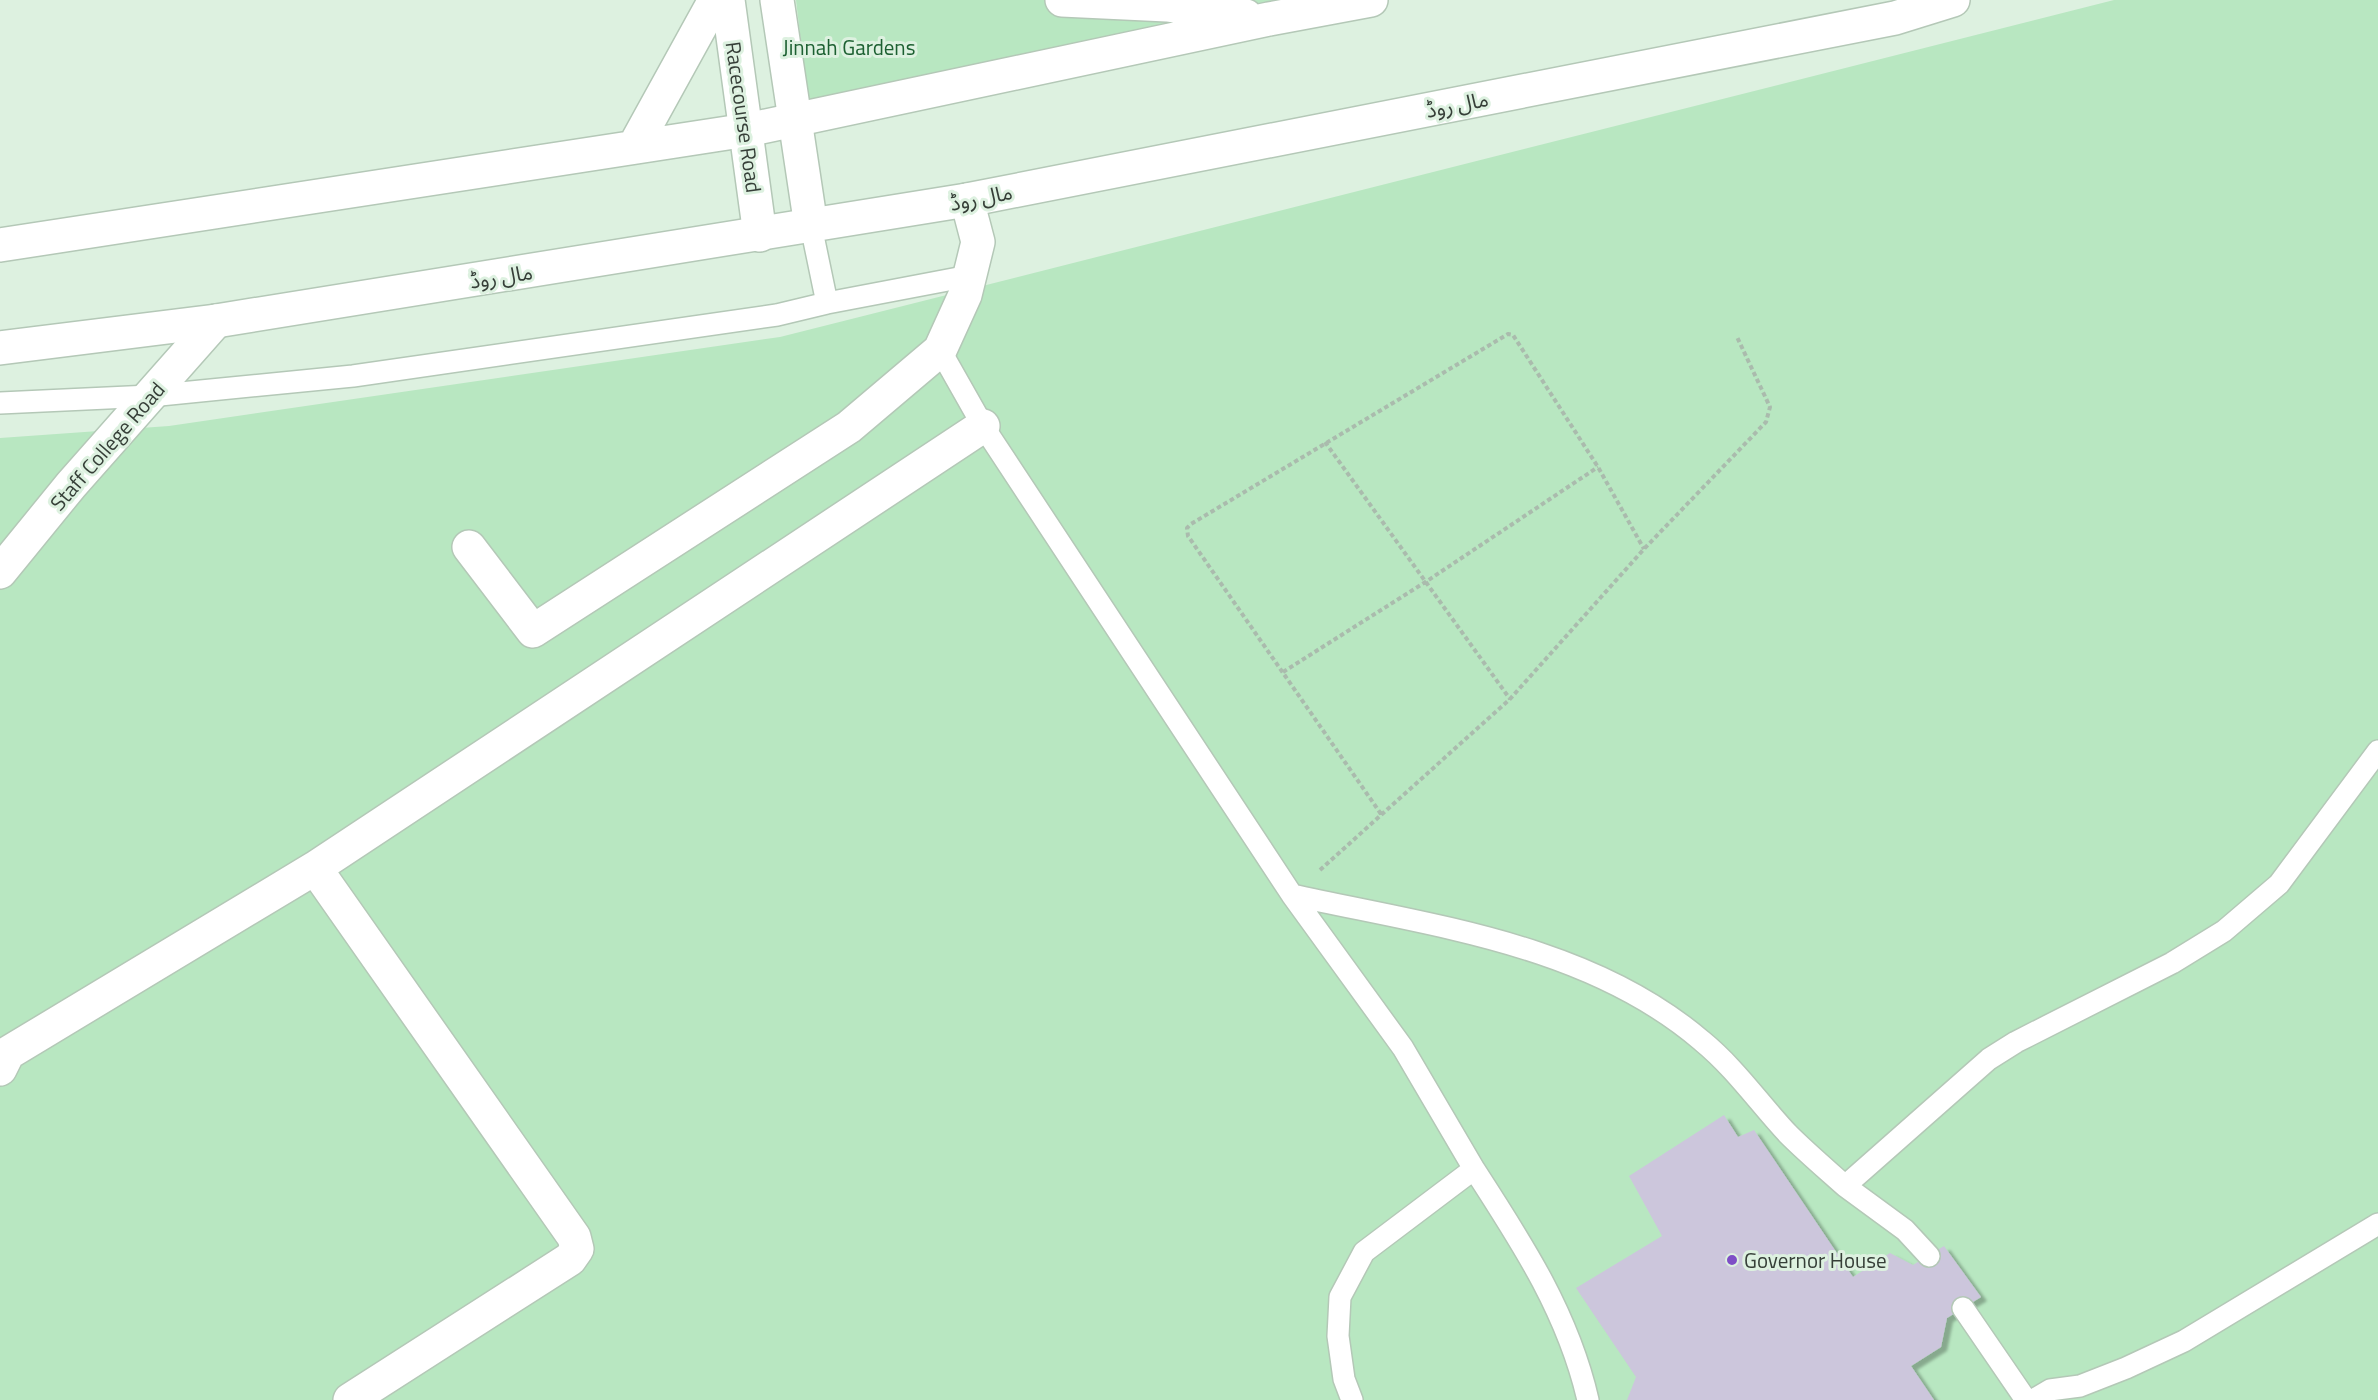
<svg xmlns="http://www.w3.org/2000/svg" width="2378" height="1400" font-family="'Titillium Web','Noto Sans Arabic',sans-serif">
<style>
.green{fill:#b8e7c1}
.building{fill:#ccc6dc;filter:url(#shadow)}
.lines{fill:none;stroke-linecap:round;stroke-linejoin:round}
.service-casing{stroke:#b4c8b7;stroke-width:24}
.minor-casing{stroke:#b4c8b7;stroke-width:36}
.secondary-casing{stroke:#b4c8b7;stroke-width:36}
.primary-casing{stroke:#b4c8b7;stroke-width:36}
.path{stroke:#aabbad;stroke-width:4;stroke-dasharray:4.5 3;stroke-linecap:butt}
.service{stroke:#fff;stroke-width:21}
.minor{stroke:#fff;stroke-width:33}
.secondary{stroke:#fff;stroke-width:33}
.primary{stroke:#fff;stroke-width:33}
.poi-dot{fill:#7e4ec6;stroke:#ddf1e0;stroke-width:2}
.labels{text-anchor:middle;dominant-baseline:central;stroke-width:6;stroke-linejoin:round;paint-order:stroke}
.park-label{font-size:21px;fill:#1c6031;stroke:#ddf1e0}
.street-label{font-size:21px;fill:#363f38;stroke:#ddf1e0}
.poi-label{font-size:21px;fill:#363f38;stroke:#ddf1e0;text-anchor:start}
</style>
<defs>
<filter id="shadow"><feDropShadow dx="6" dy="4" stdDeviation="1.5" flood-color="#0004"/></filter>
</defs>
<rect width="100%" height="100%" fill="#ddf1e0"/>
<path class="green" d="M796,0h526l-514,102z
M2114,0h264v1400h-2378v-962l169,-12 611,-89z"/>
<path class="building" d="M1724,1115l14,22 16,-7 99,147 37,-24 23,12 31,-19 37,51 -34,21 -6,29 -30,19 23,34h-307l9,-23 -60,-89 86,-52 -33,-60z"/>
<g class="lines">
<defs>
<path id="service" d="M827,303l142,-27
M940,350l43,76 309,469 111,153 71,121 -110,83 -24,45 -2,39 6,43 8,21
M0,403l150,-7 203,-20 424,-61 50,-12 -16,-77
M1292,895c140,31 297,49 410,146 33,27 57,62 86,93 18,18 38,35 57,52l144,-127 27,-17 156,-79 52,-32 55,-47 99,-133
M1474,1169c48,74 94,144 114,231
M1845,1186l60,44 24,26
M1963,1308l63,92
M2033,1400l17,-10 30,-4 46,-18 58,-27 194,-117"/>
<path id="minor" d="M469,547l64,84 316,-204 91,-77 25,-55 13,-53 -11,-42
M0,572l71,-87 145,-164
M315,868l259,369 3,12 -7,10 -220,141
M0,1069l8,-16 307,-185 668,-442"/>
<path id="secondary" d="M728,0l32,235
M777,0l34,226"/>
<path id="primary" d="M1062,0l105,5 79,11
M634,147l81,-147
M0,245l747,-115 522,-111 102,-19
M0,348l216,-27 751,-121 928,-182 58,-18"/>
</defs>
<use href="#service" class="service-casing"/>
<use href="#minor" class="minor-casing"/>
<use href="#secondary" class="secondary-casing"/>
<use href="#primary" class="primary-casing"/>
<path class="path" d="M1325,442l185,257
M1283,672l144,-91 171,-114
M1381,814l-193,-278 -1,-8 4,-4 317,-190 5,1 85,132 46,82
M1320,870l190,-171 134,-150 122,-127 4,-15 -33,-70"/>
<use href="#service" class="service"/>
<use href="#minor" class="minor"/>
<use href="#secondary" class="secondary"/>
<use href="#primary" class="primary"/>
</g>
<circle class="poi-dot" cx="1732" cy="1260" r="6"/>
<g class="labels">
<g class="park-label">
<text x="849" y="47">Jinnah Gardens</text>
</g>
<g class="street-label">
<text transform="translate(1457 104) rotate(-11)">مال روڈ</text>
<text transform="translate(744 117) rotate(82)">Racecourse Road</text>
<text transform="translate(981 197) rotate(-11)">مال روڈ</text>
<text transform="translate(501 276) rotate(-9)">مال روڈ</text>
<text transform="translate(107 446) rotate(-49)">Staff College Road</text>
</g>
<g class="poi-label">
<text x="1744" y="1260">Governor House</text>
</g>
</g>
</svg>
